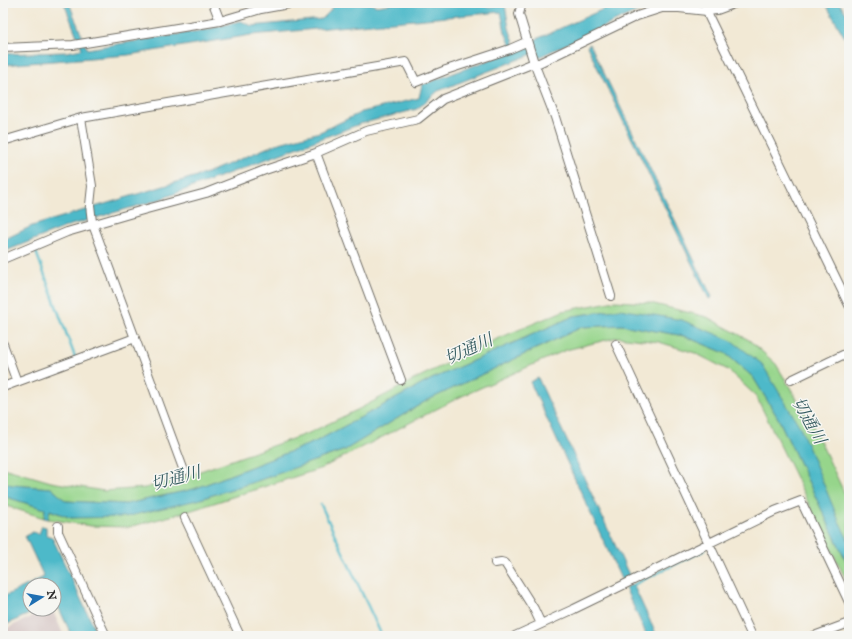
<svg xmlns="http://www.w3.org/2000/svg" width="852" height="639" font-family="'IM FELL English','Noto Serif JP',serif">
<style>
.industrial{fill:#d1bfbe}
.green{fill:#96d58b;stroke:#60805b}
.water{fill:#4db9c9;stroke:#3c727a}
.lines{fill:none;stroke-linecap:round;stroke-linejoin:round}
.stream{stroke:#4db9c9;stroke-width:2.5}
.minor-casing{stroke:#716e66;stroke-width:10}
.minor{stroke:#fff;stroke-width:8}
.labels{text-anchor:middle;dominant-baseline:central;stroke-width:3;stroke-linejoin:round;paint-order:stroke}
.water-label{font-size:17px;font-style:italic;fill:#375d62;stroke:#f6f6f2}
</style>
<rect width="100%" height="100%" fill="#f6f6f2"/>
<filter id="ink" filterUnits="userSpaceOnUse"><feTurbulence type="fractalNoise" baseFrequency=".025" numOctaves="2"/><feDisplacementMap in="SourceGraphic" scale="8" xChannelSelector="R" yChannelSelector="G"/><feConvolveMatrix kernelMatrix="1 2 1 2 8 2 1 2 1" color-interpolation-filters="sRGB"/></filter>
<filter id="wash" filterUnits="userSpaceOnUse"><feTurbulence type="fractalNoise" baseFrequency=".012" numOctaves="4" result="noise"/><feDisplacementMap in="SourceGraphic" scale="16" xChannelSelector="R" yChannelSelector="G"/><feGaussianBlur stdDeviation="0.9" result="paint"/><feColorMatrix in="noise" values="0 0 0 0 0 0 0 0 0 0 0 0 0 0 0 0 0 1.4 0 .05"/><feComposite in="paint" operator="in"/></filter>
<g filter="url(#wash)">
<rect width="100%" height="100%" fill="#f2e9d5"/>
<path class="industrial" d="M48,609h4l12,27h-61v-6z"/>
<path class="green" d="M615,301l35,2 57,14 42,23 27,24 37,62 36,77v39l-87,-178 -142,-55 -46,7 -142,63 -117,63 -121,47 -68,15 -60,-3 -15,-13 -39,-3 -9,-3v-14l48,14 53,9 41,-3 44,-13 120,-42 50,-24 60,-32 78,-38 66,-28z
M622,325l62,11 41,17 28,24 25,41 71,149v19l-93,-190 -28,-26 -33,-17 -36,-11 -41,-5 -52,13 -106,47 -138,71 -136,44 -57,15 -38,-1 -43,-7 1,-9 22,8 126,-18 60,-19 88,-31 81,-49 156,-74z
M3,496l42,13 -1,9 -41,-13z"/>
<path class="water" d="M64,3h5l18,46 118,-19 36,-9 11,5 70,-7 8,-8 4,-8h6l1,2 28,-2 8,3 18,-3h91l1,4 18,-2 4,23 7,21h8l8,-3v-5l85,-38h54l-11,1 -23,7 -98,46 -4,-4 -8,3 -89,35 -21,18 -57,15 -202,76 -87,25 -68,27v-12l29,-14 175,-53 69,-29 44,-12 42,-20 57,-14 3,-13 91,-34 -8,-19 -4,-20 -250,23 -123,20 -125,10v-11l64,-2 15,-3z
M825,3h14l10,14v28z
M590,44l122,253 -3,2 -122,-253z
M620,309l62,11 50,21 30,23 38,63 39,94 10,21v25l-71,-149 -25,-41 -28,-24 -41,-17 -62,-11 -40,2 -156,74 -81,49 -88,31 -60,19 -72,17 -54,1 -21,-8 -2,9 -4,-1 1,-9 -42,-13v-14l9,3 39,3 15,13 60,3 68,-15 121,-47 117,-63 142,-63z
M538,378l92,199 -8,4 -92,-199z
M42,526l4,1v8l6,2 46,99h-26l-16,-34h-2v-17h-24v24h10l-37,17v-29l41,-20 -19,-41 8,-4 6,2z
M633,584l24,52h-10l-22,-48z"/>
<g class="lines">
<path class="stream" d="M35,249l40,108
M321,505l61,131
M633,585l72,-35"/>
</g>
</g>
<g filter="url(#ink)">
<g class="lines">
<defs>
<path id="minor" d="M213,3l7,18
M705,3l4,14 140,288
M3,48l70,-3 147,-24 41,-12 33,-6
M81,118l11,68 -2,19 2,17 92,249
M3,141l78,-23 325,-56 10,20 30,-12 64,-21 16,-7
M316,153l85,227
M3,259l64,-27 76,-22 63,-17 59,-23 51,-17 50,-22 52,-12 25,-20 91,-36 -15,-49 3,-11
M611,296l-56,-179 -21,-54h5l98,-47 25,-8h17l28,3 10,-1 19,-7
M3,344l14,38
M616,344l136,292
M791,380l58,-28
M3,387l132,-49
M185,518l55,118
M58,526v6l48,104
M495,563l6,-1 4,1 29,46 7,15
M515,636l59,-27 201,-98 26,-10 48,101
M814,636l35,-13"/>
</defs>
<use href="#minor" class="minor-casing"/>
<use href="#minor" class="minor"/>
</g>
</g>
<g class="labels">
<g class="water-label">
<text transform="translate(469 350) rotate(-24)">切通川</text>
<text transform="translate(808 421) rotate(61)">切通川</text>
<text transform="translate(176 479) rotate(-15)">切通川</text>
</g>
</g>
<rect width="852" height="639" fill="none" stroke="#f6f6f2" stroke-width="16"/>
<g transform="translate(42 597) rotate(79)"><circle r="19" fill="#f6f6f2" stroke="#a5a5a2"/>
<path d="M0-3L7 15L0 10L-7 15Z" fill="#1f6fb2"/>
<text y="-6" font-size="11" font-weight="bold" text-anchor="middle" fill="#2b2b2b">N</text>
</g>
</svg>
